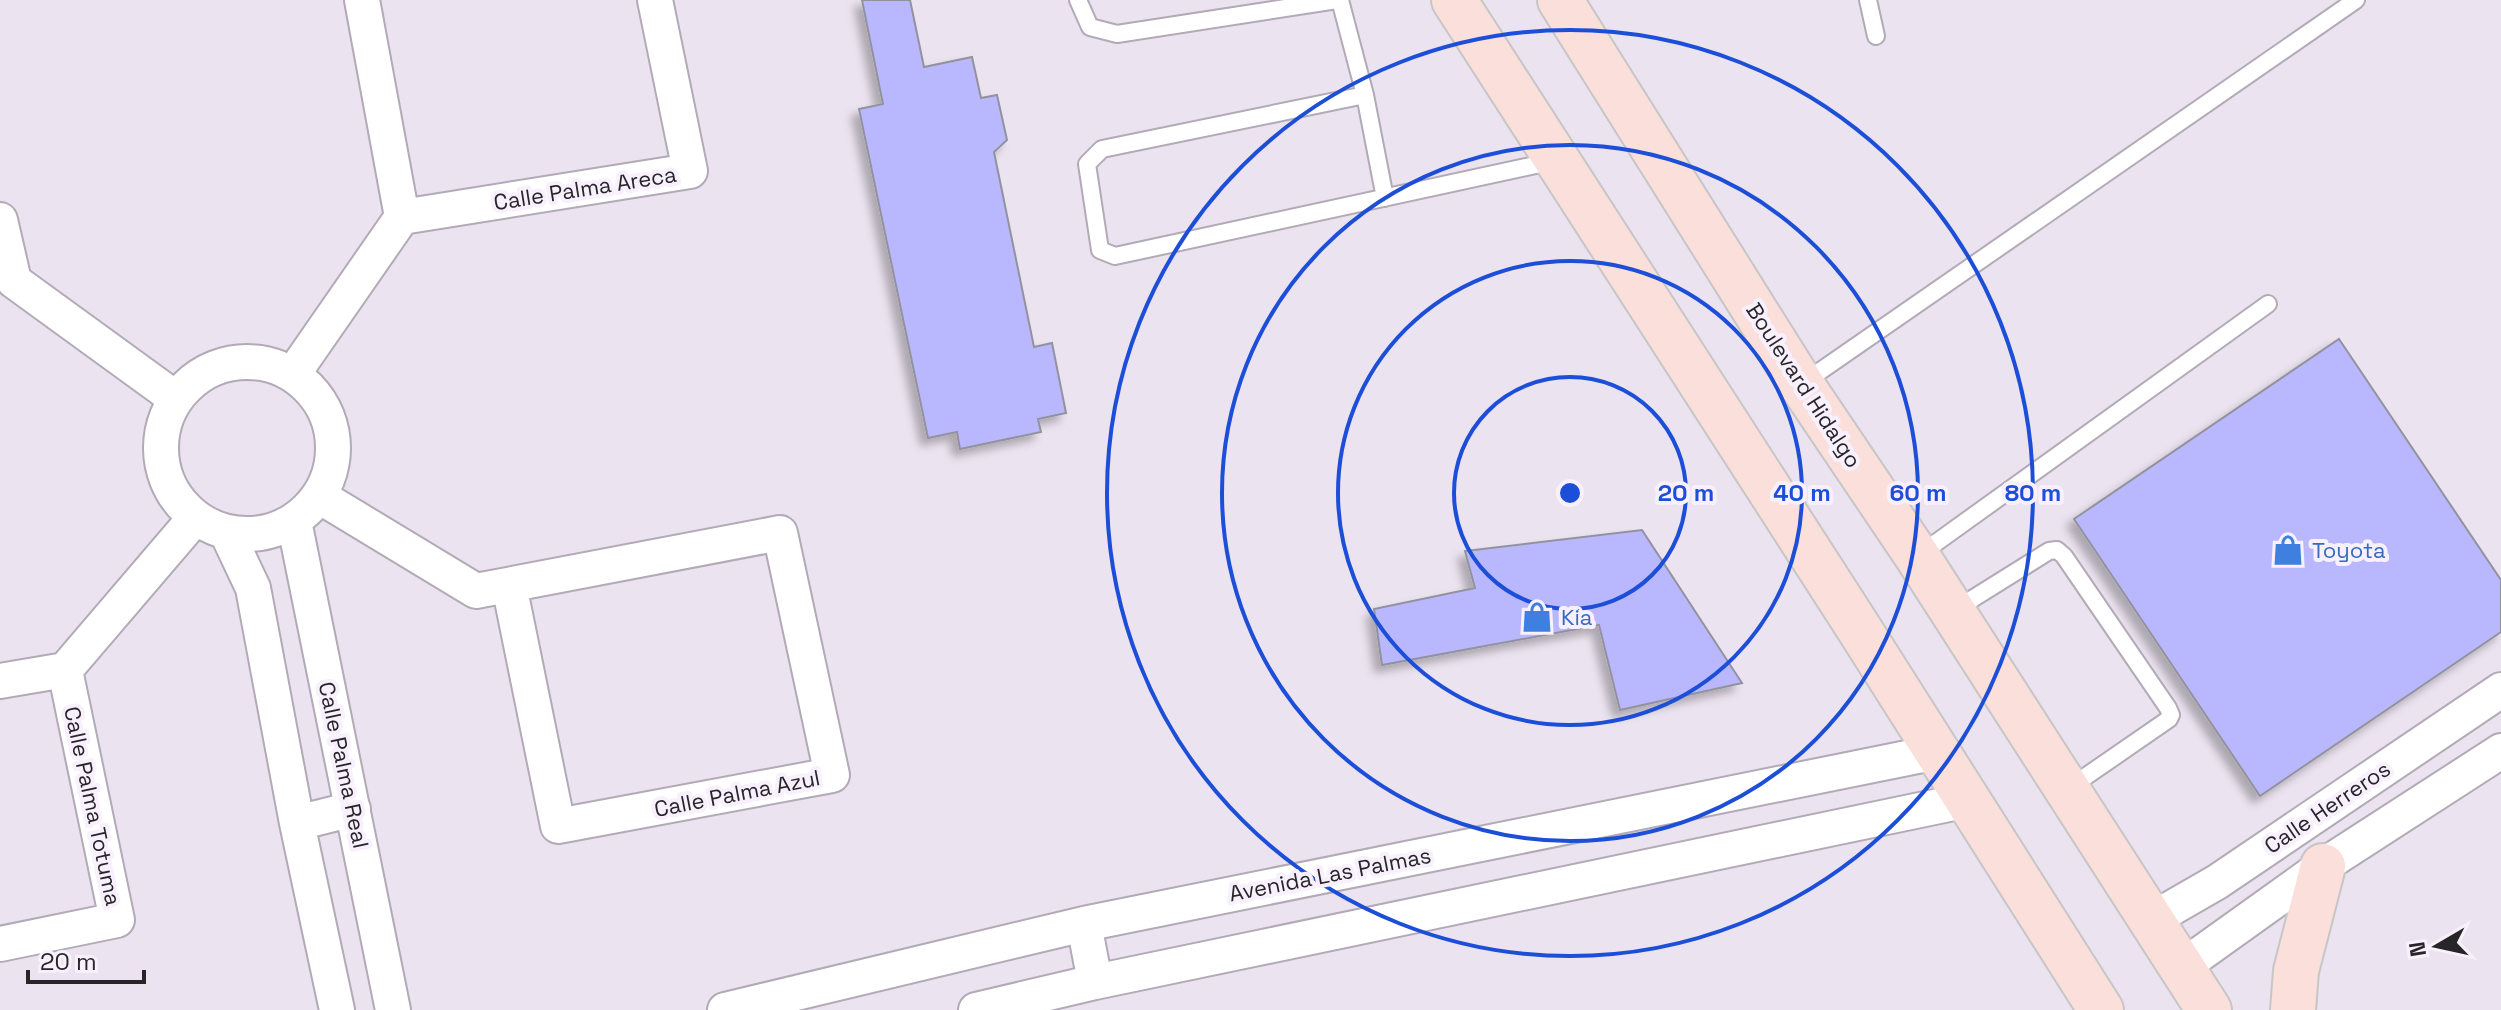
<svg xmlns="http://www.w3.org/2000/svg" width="2501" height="1010" font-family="'Space Grotesk',sans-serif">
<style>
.building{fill:#b9b8ff;stroke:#92929f;stroke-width:2;filter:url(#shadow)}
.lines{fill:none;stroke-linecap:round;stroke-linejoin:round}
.service-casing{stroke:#b2aab6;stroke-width:20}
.minor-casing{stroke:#b2aab6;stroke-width:38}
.primary-casing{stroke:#c7c6c7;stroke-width:48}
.service{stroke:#fff;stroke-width:16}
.minor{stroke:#fff;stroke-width:34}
.primary{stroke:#fadfdb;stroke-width:44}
.ring{fill:none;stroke:#1d4ed8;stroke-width:4}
.labels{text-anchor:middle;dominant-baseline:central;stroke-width:8;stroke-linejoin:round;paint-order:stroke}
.street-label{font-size:22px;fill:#282529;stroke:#f8f0fd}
.shop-label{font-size:22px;fill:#366cbe;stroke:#f8f0fd;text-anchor:start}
.centre{fill:#1d4ed8;stroke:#f8f0fd;stroke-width:4}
.ring-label{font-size:24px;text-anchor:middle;font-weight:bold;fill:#1d4ed8;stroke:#f8f0fd;stroke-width:8;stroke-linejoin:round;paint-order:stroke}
</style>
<defs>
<filter id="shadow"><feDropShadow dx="-7" dy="7" stdDeviation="4" flood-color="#0004"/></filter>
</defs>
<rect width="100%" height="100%" fill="#ebe3ef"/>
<path class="building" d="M862,0h48l14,67 48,-10 9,41 16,-3 10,45 -13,12 40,195 18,-4 14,70 -28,6 3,13 -81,17 -3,-17 -29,6 -69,-329 24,-5z
M2339,339l162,241v52l-241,164 -186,-277z
M1642,530l100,153 -122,27 -21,-85 -217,40 -8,-56 101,-21 -10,-37z"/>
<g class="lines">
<defs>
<path id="service" d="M1078,0l12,27 27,7 220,-34
M1340,0l25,95 20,103
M1868,0l8,36
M1365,95l-263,54 -15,15 13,86 15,6 439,-95
M1803,383l553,-383
M1919,555l349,-251
M1953,611l96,-60 8,-1 7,6 104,152 3,7 -2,4 -100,69"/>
<path id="minor" d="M402,217l288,-46 -35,-171
M0,220l14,61 161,117
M161 448a86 86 0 1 1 172 0a86 86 0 1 1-172 0Z
M293,374l109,-157 -40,-217
M319,496l157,95 304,-58 52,242 -274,51 -49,-241
M294,521l99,489
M227,533l26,55 44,235 40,187
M0,681l65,-11 130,-152
M297,823l56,-14
M2151,920l66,-38 284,-192
M1084,924l11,58
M0,944l117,-24 -52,-250
M2182,967l141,-101 178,-115
M725,1010l359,-86 853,-172
M976,1010l119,-28 873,-182"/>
<path id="primary" d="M1454,0l404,627 243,383
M1560,0l241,384 116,172 292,454
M2293,1010l3,-39 27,-105"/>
</defs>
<use href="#service" class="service-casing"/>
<use href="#minor" class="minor-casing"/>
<use href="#primary" class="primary-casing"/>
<use href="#service" class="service"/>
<use href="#minor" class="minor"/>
<use href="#primary" class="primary"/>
</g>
<g class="ring">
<circle cx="1570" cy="493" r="116"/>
<circle cx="1570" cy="493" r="232"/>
<circle cx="1570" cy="493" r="348"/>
<circle cx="1570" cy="493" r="463"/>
</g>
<defs>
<symbol id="shop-bare" viewBox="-9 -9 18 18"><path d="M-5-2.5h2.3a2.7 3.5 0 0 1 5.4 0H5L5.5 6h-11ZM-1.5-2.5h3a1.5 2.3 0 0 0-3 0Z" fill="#3f7fe0" stroke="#f8f0fd" stroke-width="2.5" paint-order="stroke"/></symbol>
</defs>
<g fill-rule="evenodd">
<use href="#shop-bare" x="2266" y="528" width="44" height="44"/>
<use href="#shop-bare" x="1515" y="595" width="44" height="44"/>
</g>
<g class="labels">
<g class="street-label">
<text transform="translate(585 188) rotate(-9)">Calle Palma Areca</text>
<text transform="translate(1804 385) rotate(57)">Boulevard Hidalgo</text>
<text transform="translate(344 765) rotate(78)">Calle Palma Real</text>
<text transform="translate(737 793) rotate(-11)">Calle Palma Azul</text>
<text transform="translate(93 806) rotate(78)">Calle Palma Totuma</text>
<text transform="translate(2327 807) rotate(-34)">Calle Herreros</text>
<text transform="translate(1330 874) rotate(-11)">Avenida Las Palmas</text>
</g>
<g class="shop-label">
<text x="2312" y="550">Toyota</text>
<text x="1561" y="617">Kia</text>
</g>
</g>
<circle cx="1570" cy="493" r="12" class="centre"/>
<g class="ring-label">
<text x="1686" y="501">20 m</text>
<text x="1802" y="501">40 m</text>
<text x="1918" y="501">60 m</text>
<text x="2033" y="501">80 m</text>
</g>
<g transform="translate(2437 946) rotate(261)" stroke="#f8f0fd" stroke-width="6" paint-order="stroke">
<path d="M0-6L14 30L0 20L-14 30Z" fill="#282529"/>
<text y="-12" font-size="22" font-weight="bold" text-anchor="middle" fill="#282529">N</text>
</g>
<path d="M28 970v12h116v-12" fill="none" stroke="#282529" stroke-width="4"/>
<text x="40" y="970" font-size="24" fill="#282529" stroke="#f8f0fd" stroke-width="6" paint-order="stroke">20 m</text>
</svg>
